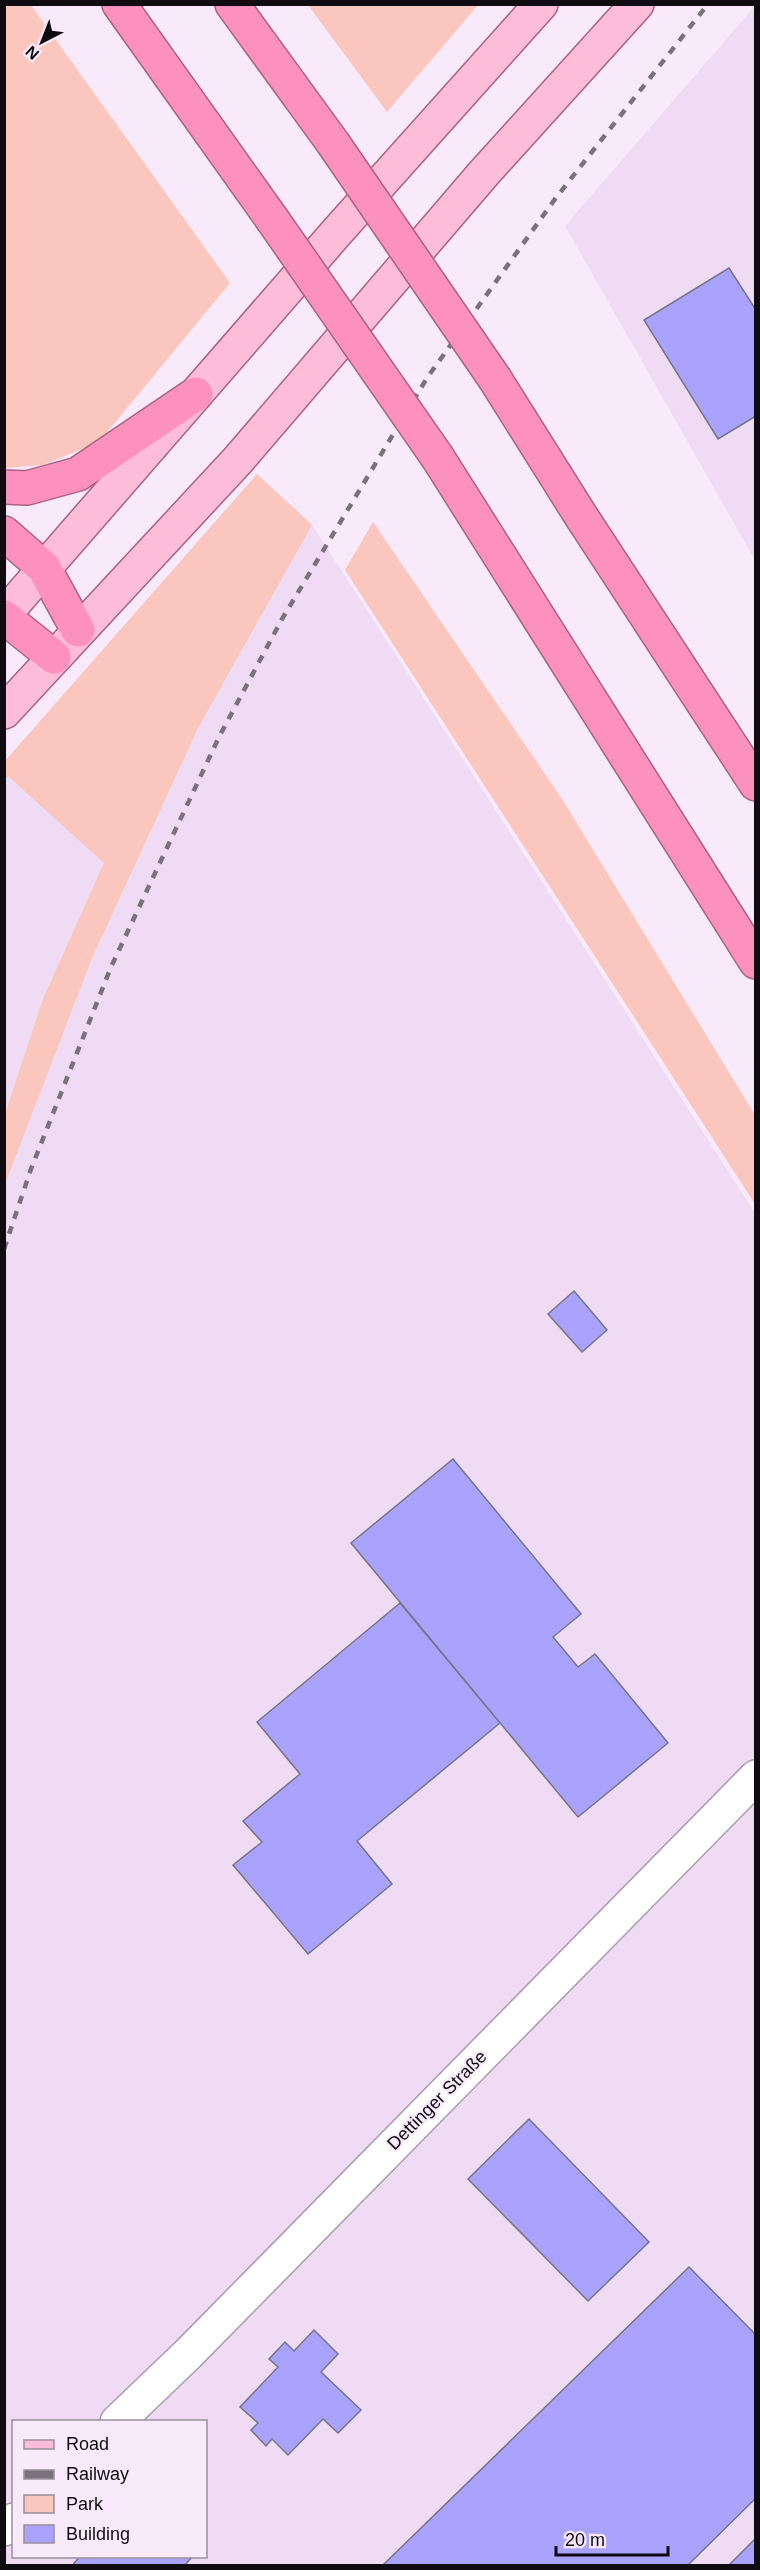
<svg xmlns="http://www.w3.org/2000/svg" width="760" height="2570" font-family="Arial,sans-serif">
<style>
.built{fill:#efdbf4;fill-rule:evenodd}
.green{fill:#fbc6be}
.building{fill:#aaa3fd;stroke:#757488;stroke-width:1.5}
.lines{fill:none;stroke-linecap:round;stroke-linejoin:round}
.tertiary-casing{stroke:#a99bac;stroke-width:36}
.primary-casing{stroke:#a96281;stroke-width:36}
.motorway-casing{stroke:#a96281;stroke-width:36}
.tertiary{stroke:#fff;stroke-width:33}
.primary{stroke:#fdbdd8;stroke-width:33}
.motorway{stroke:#fc91be;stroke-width:33}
.rail{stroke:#7b717d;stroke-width:4.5;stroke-dasharray:8 8;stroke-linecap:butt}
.motorway-bridge-casing{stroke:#a96281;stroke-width:36;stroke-linecap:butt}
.motorway-bridge{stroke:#fc91be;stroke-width:33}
.labels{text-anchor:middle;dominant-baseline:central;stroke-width:4.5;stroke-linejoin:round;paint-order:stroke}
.street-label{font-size:18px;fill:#100b11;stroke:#f8e9fb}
</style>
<rect width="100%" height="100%" fill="#f8e9fb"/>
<path class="built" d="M755,6v554l-190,-334z
M257,474l55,51 443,688v1352l-750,1v-1794zM14,2422h192v134h-192z"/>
<path class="green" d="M5,5h26l199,278 -131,159 -56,23 -38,3z
M308,5h170l-91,107z
M257,474l55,51 -114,203 -106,230 -87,226v-70l38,-115 61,-136 -96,-87 -3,3v-18z
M373,522l189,277 193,316v89l-410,-634z"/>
<path class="building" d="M729,268l27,42v106l-38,23 -74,-119z
M574,1291l33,39 -25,22 -34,-38z
M453,1459l128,155 -28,23 25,30 17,-13 73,89 -90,74 -227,-274z
M400,1603l100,120 -143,118 35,43 -84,70 -75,-89 29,-23 -19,-21 57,-47 -43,-52z
M529,2119l120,123 -61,59 -120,-122z
M689,2267l67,68v163l-69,68h-305z
M314,2330l24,24 -17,18 40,38 -23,23 -15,-14 -35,36 -16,-16 -6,7 -15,-16 7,-7 -18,-16 38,-40 -9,-8 16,-17 9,9z
M756,2538v28h-28z
M80,2556h113l-9,10h-112z"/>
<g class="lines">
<defs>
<path id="tertiary" d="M117,2422l71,-68 568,-577
M4,2529l10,-9"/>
<path id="primary" d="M4,615l332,-382 205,-229
M4,712l234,-252 246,-287 153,-169"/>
<path id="motorway" d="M119,4l153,215
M232,4l101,139
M495,379l86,137 175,268
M438,458l318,504
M4,487l23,1 51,-14 118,-80
M4,533l40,35 34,62
M4,617l50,40"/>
</defs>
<use href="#tertiary" class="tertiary-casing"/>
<use href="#primary" class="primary-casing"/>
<use href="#motorway" class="motorway-casing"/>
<use href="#tertiary" class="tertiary"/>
<use href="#primary" class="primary"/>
<use href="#motorway" class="motorway"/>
<path class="rail" d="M4,1249l27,-80 80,-202 108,-230 63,-118 145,-241 128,-179 153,-195"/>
<defs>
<path id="motorway-bridge" d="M333,143l162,236
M272,219l166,239"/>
</defs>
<use href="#motorway-bridge" class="motorway-bridge-casing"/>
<use href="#motorway-bridge" class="motorway-bridge"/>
</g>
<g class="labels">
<g class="street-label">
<text transform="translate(437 2100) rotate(-45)">Dettinger Straße</text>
</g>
</g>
<rect width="760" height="2570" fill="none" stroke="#100b11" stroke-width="12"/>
<rect x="12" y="2420" width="195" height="138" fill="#f8e9fb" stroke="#9b909d" stroke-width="1.5"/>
<rect x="24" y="2440" width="30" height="9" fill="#fdbdd8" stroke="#9b909d" stroke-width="1.5"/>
<text x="66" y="2450" font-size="18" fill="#100b11">Road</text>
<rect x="24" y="2470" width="30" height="9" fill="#7b717d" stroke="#9b909d" stroke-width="1.5"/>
<text x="66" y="2480" font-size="18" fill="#100b11">Railway</text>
<rect x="24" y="2495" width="30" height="18" fill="#fbc6be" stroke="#9b909d" stroke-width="1.5"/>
<text x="66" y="2510" font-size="18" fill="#100b11">Park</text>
<rect x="24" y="2525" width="30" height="18" fill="#aaa3fd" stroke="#9b909d" stroke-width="1.5"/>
<text x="66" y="2540" font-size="18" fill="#100b11">Building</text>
<g transform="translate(42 42) rotate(222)" stroke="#f8e9fb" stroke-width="4.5" paint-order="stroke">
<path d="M0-4.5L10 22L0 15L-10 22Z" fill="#100b11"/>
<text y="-9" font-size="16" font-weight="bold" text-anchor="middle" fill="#100b11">N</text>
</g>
<path d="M556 2546v9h112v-9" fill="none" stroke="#100b11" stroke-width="3"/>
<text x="565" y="2546" font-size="18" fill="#100b11" stroke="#f8e9fb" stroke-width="4.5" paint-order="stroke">20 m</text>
</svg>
